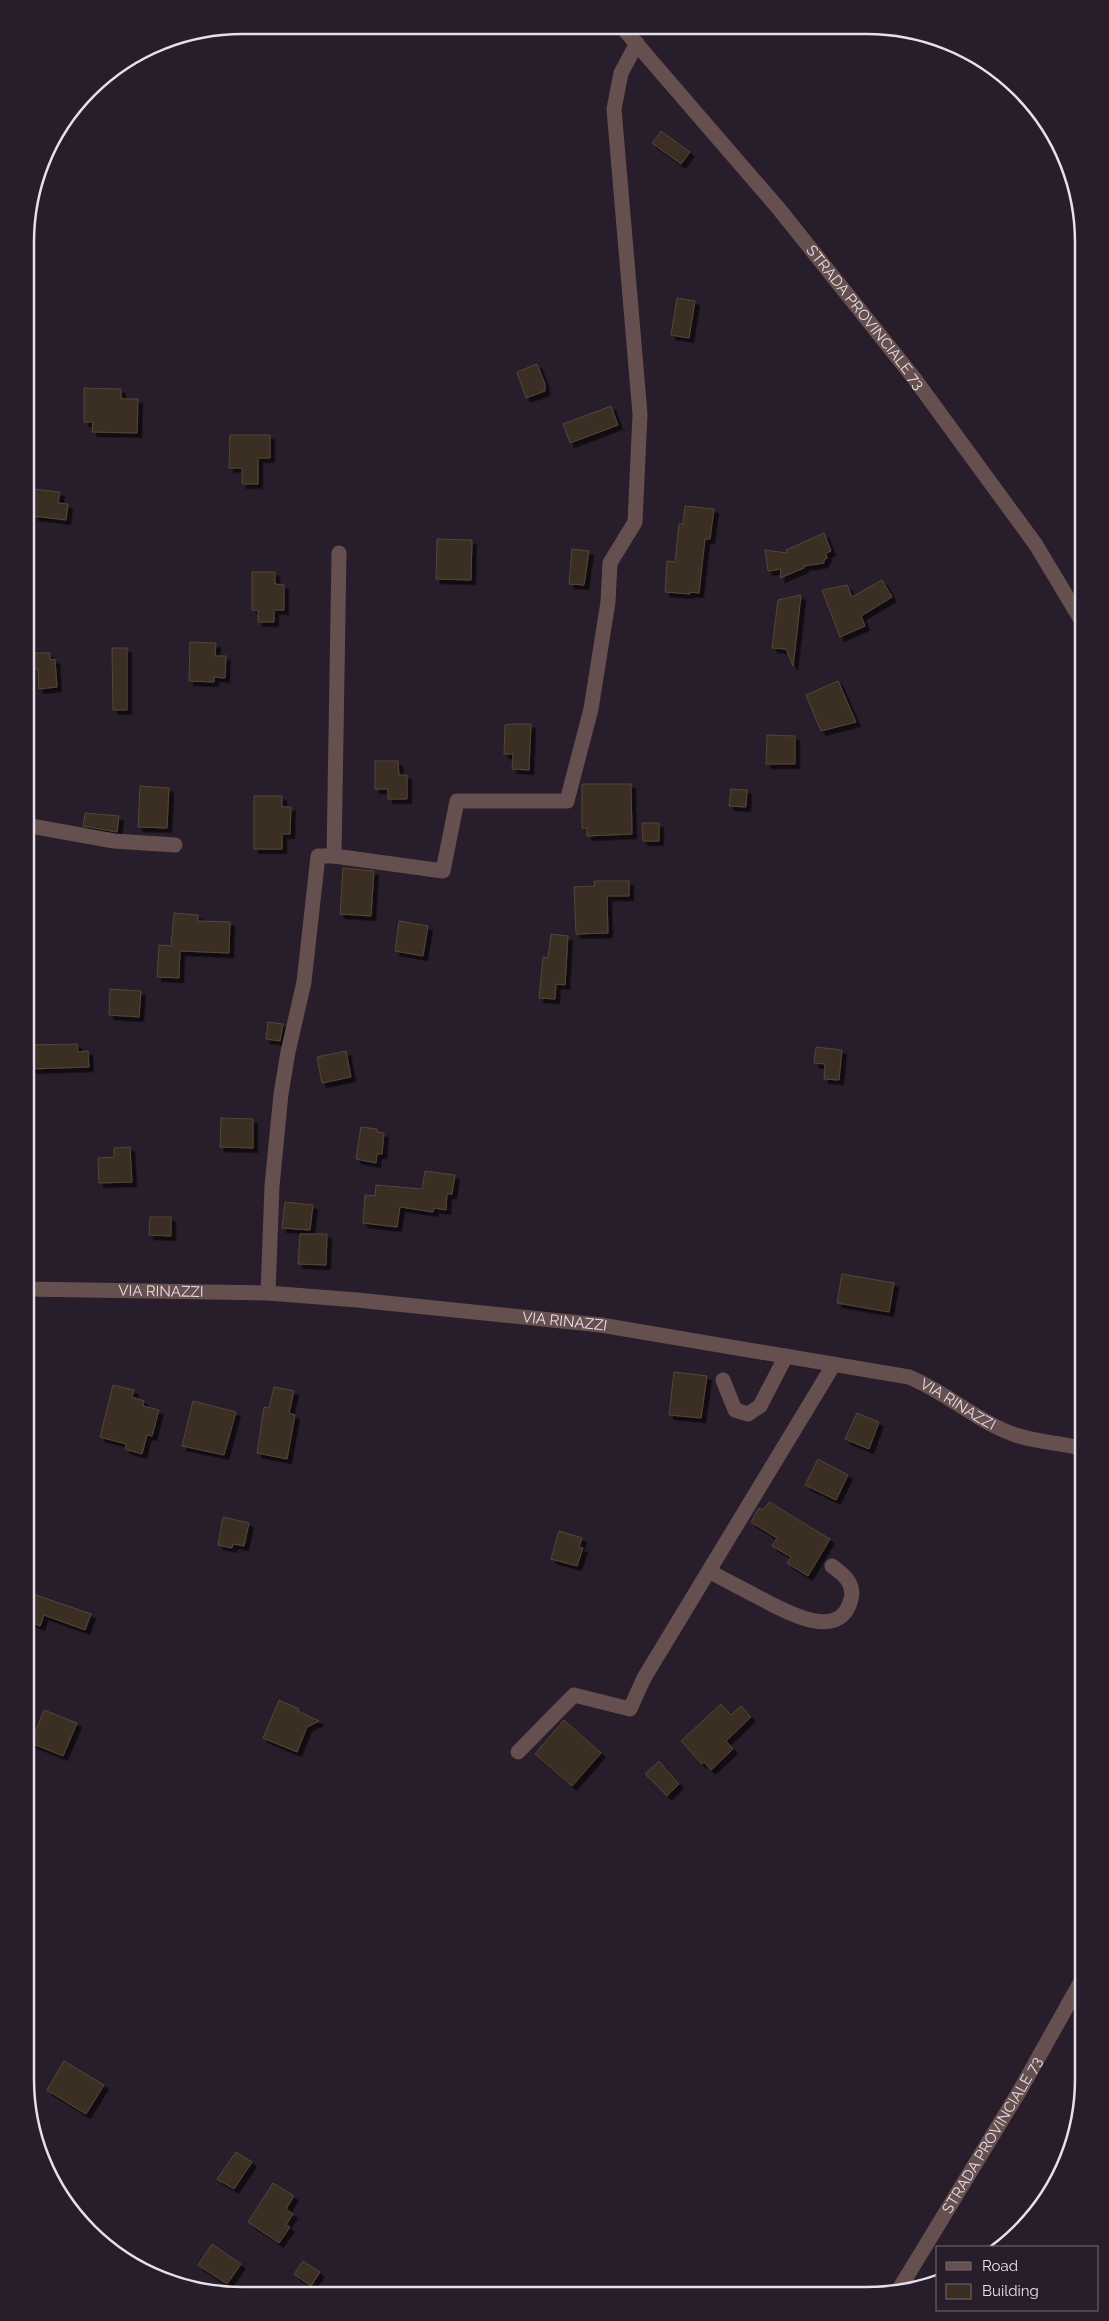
<svg xmlns="http://www.w3.org/2000/svg" width="1109" height="2321" font-family="Raleway,sans-serif">
<style>
.building{fill:#3b2d21;stroke:#554639;filter:url(#shadow)}
.lines{fill:none;stroke-linecap:round;stroke-linejoin:round}
.minor{stroke:#664f4f;stroke-width:15}
.labels{text-anchor:middle;dominant-baseline:central;stroke-width:5;stroke-linejoin:round;paint-order:stroke}
.street-label{font-size:15px;fill:#e8e0e9;stroke:#281d2a}
.rim{fill:none;stroke:#e8e0e9;stroke-width:2.5}
</style>
<defs>
<filter id="shadow"><feDropShadow dx="4.5" dy="4.5" stdDeviation="0" flood-color="#0009"/></filter>
</defs>
<rect width="100%" height="100%" fill="#281d2a"/>
<path class="building" d="M661,131l29,21 -9,12 -29,-21z
M677,298l18,3 -6,37 -18,-3z
M537,364l8,20v7l-19,7 -9,-26z
M84,388l37,1v10h17l-1,34 -45,-1 1,-10h-9z
M611,406l7,19 -48,18 -7,-19z
M230,435h40v23h-12v26h-16v-16h-13z
M32,489l28,3 -2,11 10,1 -2,16 -32,-4 1,-5 -5,-1z
M685,506l29,3 -4,30h-5l-6,54 -9,-1v2l-25,-2 2,-31 8,1 4,-38h4z
M824,533l7,18 -5,2 1,5 -3,2v3l-20,3v2l-24,10 1,-9 -13,2 -3,-21 22,3 -1,-3z
M437,539l35,1 -1,40 -35,-1z
M572,549l17,2 -5,34 -15,-1z
M252,572h23v12l9,1v25h-10v12h-16v-12h-6z
M882,580l10,17 -31,19 4,10 -25,11 -18,-47 25,-5 5,12z
M801,595l-6,55 -2,16 -7,-17 -14,-1 6,-48z
M190,642l26,1 -1,13h11l-1,22 -11,-1v5l-25,-1z
M112,648h15v62h-14z
M33,653h17v7l5,-1 2,28 -18,2 -1,-20h-4z
M838,681l18,41 -35,9 -15,-36z
M514,724h17l-2,46 -17,-1 1,-15h-9l1,-29z
M767,735l28,1v28h-29z
M375,761h23l1,14h8v24h-19v-10h-13z
M582,784h49l1,50 -45,2v-8h-5z
M140,786l29,2 -2,40 -29,-1z
M731,789l16,1 -1,17 -17,-1z
M254,796h28v11h9l-1,27h-8v15h-28z
M85,813l34,3 -2,16 -34,-6z
M642,823h17v18h-16z
M343,868l31,3 -3,45 -31,-2z
M594,881h35v15h-22l1,37 -32,1 -2,-47 21,-1z
M174,913l24,2v6l32,1 -1,31 -49,-2 -1,27 -22,-1 2,-32 12,1z
M399,921l29,5 -5,30 -28,-5z
M551,934l17,2 -3,49 -9,-1 -1,15 -16,-1 4,-41 5,1z
M110,989l31,2 -2,26 -30,-2z
M268,1022l15,2 -3,17 -14,-2z
M77,1044l1,8 10,-1 1,16 -58,2 -1,-24z
M816,1047l26,3 -3,30 -15,-1 1,-15 -11,-1z
M346,1051l5,26 -29,6 -5,-26z
M221,1118l32,1v29l-33,-1z
M361,1127l16,2v3l7,1 -2,21h-5l-1,9 -20,-4z
M130,1147l2,35 -33,1 -1,-25 16,-1v-9z
M425,1171l30,4 -3,19h-5l-1,16 -12,-2 -1,4 -33,-5 -3,20 -34,-4 2,-28 10,1 1,-11 46,4z
M285,1202l28,3 -3,25 -28,-2z
M150,1217h21v19l-22,-1z
M300,1234h27l-1,31 -28,-1z
M842,1274l52,9 -5,29 -52,-9z
M674,1372l33,4 -6,42 -32,-3z
M113,1385l21,5 -2,7 12,4 -1,5 16,4 -7,26 -5,-1 -5,19 -17,-5 1,-5 -26,-7z
M274,1387l20,4 -5,22 6,2 -8,44 -30,-6 7,-46 5,1z
M193,1401l43,11 -12,43 -42,-9z
M857,1413l22,9 -10,27 -24,-10z
M818,1459l30,16 -12,25 -31,-15z
M769,1502l61,37 -22,37 -21,-13 4,-6 -19,-11 5,-8 -26,-16 8,-14 4,2z
M223,1517l26,6 -5,23 -11,-2 -1,4 -14,-3z
M559,1531l23,7 -3,9 4,1 -6,18 -26,-7z
M33,1594l58,20 -6,16 -41,-15 -4,11 -15,-6z
M279,1700l20,9 -1,2 21,10 -12,6 -10,25 -34,-14z
M721,1704l10,11 10,-9 10,11 -25,24 7,8 -22,21 -7,-8 -2,2 -21,-23z
M44,1710l33,13 -14,33 -32,-13z
M564,1720l37,33 -29,33 -37,-32z
M659,1761l20,23 -12,12 -22,-22z
M64,2061l40,24 -18,29 -39,-24z
M236,2152l16,10 -18,27 -17,-10z
M273,2183l21,13 -8,13 7,5 -7,11 4,2 -11,16 -31,-21z
M212,2244l29,20 -14,20 -29,-19z
M303,2261l17,11 -9,14 -17,-12z"/>
<g class="lines">
<g class="minor">
<path id="s1" d="M622,27l157,182 135,169 122,167 48,80"/>
<path d="M25,825l89,16 61,4"/>
<path d="M334,856l5,-303"/>
<path id="s2" d="M25,1289l243,4 89,7 244,25 308,52c37,15 66,43 104,57 22,9 48,8 71,15"/>
<path d="M268,1293l4,-107 9,-92 7,-42 16,-70 14,-126h16l109,15 14,-70h110l24,-92 17,-107 2,-39 25,-41 5,-108 -26,-305 7,-36 16,-30"/>
<path d="M723,1380l12,30 13,4 12,-8 26,-50"/>
<path d="M709,1571c16,9 32,17 47,25 25,13 84,49 95,3 4,-16 -8,-25 -19,-33"/>
<path d="M518,1752l56,-57 56,14 14,-31 190,-314"/>
<path id="s3" d="M898,2291l121,-199 65,-116"/>
</g>
</g>
<g class="labels">
<g class="street-label">
<text stroke="none"><textPath href="#s1" startOffset="379">STRADA PROVINCIALE 73</textPath></text>
<text stroke="none"><textPath href="#s2" startOffset="136">VIA RINAZZI</textPath></text>
<text stroke="none"><textPath href="#s2" startOffset="541">VIA RINAZZI</textPath></text>
<text stroke="none"><textPath href="#s2" startOffset="946">VIA RINAZZI</textPath></text>
<text stroke="none"><textPath href="#s3" startOffset="182">STRADA PROVINCIALE 73</textPath></text>
</g>
</g>
<path d="M0 0H1109V2321H0ZM242 34H867A208 208 0 0 1 1075 242V2079A208 208 0 0 1 867 2287H242A208 208 0 0 1 34 2079V242A208 208 0 0 1 242 34Z" fill="#281d2a" fill-rule="evenodd"/>
<path class="rim" d="M242 34H867A208 208 0 0 1 1075 242V2079A208 208 0 0 1 867 2287H242A208 208 0 0 1 34 2079V242A208 208 0 0 1 242 34Z"/>
<rect x="936" y="2246" width="162" height="65" fill="#281d2a" stroke="#756b76"/>
<rect x="946" y="2262" width="25" height="8" fill="#664f4f" stroke="#756b76"/>
<text x="982" y="2271" font-size="15" fill="#e8e0e9">Road</text>
<rect x="946" y="2284" width="25" height="15" fill="#3b2d21" stroke="#756b76"/>
<text x="982" y="2296" font-size="15" fill="#e8e0e9">Building</text>
</svg>
